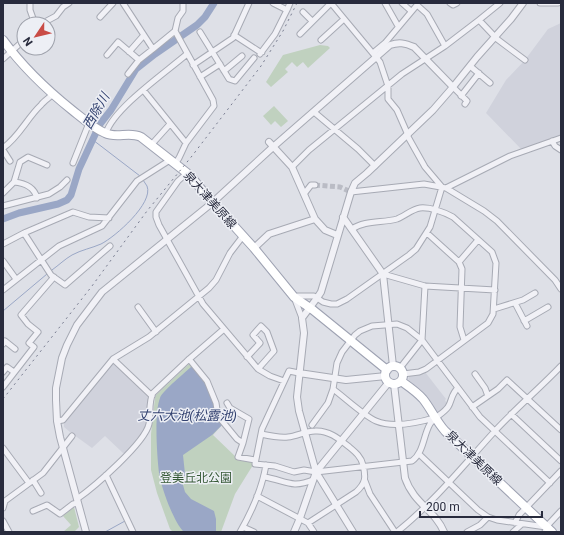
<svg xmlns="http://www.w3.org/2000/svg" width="564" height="535" font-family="Roboto,'Noto Sans JP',sans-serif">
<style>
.built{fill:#d0d2dc}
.green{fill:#c0d1bf}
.water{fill:#9aa7c6}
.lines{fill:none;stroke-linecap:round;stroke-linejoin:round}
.stream{stroke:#9aa7c6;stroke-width:1}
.river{stroke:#9aa7c6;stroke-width:7}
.minor-tunnel{stroke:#babcc5;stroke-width:5;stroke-dasharray:5 2.5;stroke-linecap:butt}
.minor-casing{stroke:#a7aab4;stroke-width:7}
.tertiary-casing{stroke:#a7aab4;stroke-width:8}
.primary-casing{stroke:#9ea2b2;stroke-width:10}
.minor{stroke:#f1f1f6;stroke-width:5}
.tertiary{stroke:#f1f1f6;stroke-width:6}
.primary{stroke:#fff;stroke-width:8}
.rail{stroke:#787c90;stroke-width:1;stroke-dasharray:2 4;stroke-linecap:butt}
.labels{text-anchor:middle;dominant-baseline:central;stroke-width:3;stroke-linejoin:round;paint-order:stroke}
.street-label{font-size:12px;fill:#282b3d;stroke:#edeff5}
.park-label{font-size:12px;fill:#365936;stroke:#edeff5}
.water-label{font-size:13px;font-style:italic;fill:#334270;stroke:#edeff5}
</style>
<rect width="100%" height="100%" fill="#dee0e7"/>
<path class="built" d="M561,23v113l-39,14 -36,-37 20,-33 19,-20 23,-31z
M114,362l36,36 -3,18 1,3 -3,9 -6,10 -13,15h-3l-18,-17 -13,12 -22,-16 -6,-5v-6l38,-46z
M425,372l21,27 -1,1 2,4 -2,3 -9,7 -28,-32 1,-7z"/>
<path class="green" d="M320,45l8,1 2,2 -22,20 -5,-6 -6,5 -5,-5 -7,7 3,3 -17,15 -5,-5 17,-27z
M274,106l14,15 -7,6 -6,-6 -4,4 -8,-9z
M189,364l3,2 25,52 5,7 -9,10 24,23 14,2 2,5 -18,29 -14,38h-48l-3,-3 -13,-36 -6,-23v-36l4,-36 1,-3z
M74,507l5,20 -5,5h-11l8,-7 -8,-9z"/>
<path class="water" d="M192,366c5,5 11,11 15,17 7,14 6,30 15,42l-10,10 -29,20 2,19 -2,11 2,7 6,7 23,12 2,8v13h-32c-10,-9 -23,-45 -25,-59 -2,-17 -5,-60 1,-75 2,-7 26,-26 32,-32z"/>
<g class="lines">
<path class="stream" d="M93,140l47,36
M52,270c7,-5 13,-11 20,-15 9,-5 20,-7 29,-11 14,-7 53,-41 46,-58 -1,-2 -3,-4 -4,-6
M3,311l44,-37
M105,532l20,-11"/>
<path class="river" d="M3,219l16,-6 39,-9 9,-4 4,-5 8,-26 21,-45 11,-14 25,-41 19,-15 42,-29 8,-8 9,-14"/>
<path class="minor-tunnel" d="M315,185l25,2 11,5"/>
<defs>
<path id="minor" d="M30,3v7l5,14
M123,3l30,46 22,-18 3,-13 5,-7v-8
M331,3l49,59 8,24v13l9,11 11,25
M385,3l13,23
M402,3l9,8
M450,3l3,2 4,-2
M540,3h18
M287,10l3,-7
M303,12l9,9
M100,17l13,-14
M479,20l21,-17
M41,24l15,-8 7,-9 6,-4
M175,31l38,69 1,6 -28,37 -7,15 -4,6
M200,32l29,47 6,2 19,-23
M300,34l31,-31
M234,35l26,17h2
M321,40l23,-21
M129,52l15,-17
M373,53l12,-10 32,-38 10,9 18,32
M260,54l15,-20 12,-24 -14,-7
M107,55l11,-13 21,18
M3,59l21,-19
M193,65l40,-27 16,-35
M470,66l20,17
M224,71l18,-15
M128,74l11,-14 14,-11
M200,77l20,-13
M453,87l14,14 -2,3
M144,91l42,52
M461,96l18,-23
M314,112l44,37 17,17
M106,133c8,-25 59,-60 81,-79
M407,135l18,32 17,20
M552,141l3,5 6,4
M152,144l18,-20
M3,148c16,-11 24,-30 38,-43 3,-4 8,-7 12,-11
M3,150l7,11
M73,163l16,-40
M292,167l17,-17 93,-76 43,-28 34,-26 18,19 28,21
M187,173l-9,8 -22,31v5l3,8 44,79 55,65 12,7 14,5
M14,182c10,1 20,4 23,16
M446,188l64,-32 51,-18
M351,192l73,-8 22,4 38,23 13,10 58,59 6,9
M3,193l11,-11 6,-20 8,-5 19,8
M304,194l7,-9h4
M3,206l46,-12 11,-7 7,-7
M352,229c13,-9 31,-6 45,-10 8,-3 15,-10 23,-11 10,-1 24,4 33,9l39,35 4,11 -3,51 -5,9 -62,46 -7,3 -16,2
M24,233l27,42 14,10 45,-39
M427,233l32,29 3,7 -2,58 4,13
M3,244l21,-11 49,-21 16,5 20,1
M3,261l13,18
M459,262l19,-22
M383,274l42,12 70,4
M3,290l56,-44 43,-20 35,-45 33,-21
M515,303l12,23
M138,307l18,25
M494,309l29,-9 12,-7
M302,318l-8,-21 4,-1h16l9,6 8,2h6l10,-5 62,-44 7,-6 14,-22 12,-40
M524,321l24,-14
M3,344l2,-3 10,8
M247,357l13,-14 -7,-8 8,-9 6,6 7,19 -16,18
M113,359l39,37
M189,359l18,22 9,22 2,13 19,23 6,4 -5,14 17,3
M400,368l22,-28 3,-54
M3,372l4,-5 7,5
M299,373l-10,-2 -27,58 -7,35 20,2 19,6 10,-2 12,2 96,-11c12,-9 11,-25 18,-37 4,-7 13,-10 18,-17 4,-6 3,-13 10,-19
M475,374l10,14 3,8
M3,387l31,-40 -5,-4 9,-11 -10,-8 -7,-9 33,-38
M333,389c11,8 31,27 43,32 17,7 41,2 58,-3
M227,403l3,5 19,11 -6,24
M472,407l26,-18 9,-9 54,50
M511,414l50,47
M57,421l6,-1 50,-61 36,-22 60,-49 7,-8 14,-27 13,-17
M312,425l16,-22 5,-14 4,-26 5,-11 13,-17 5,-4 12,-5 25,-2 10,4 15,12 58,77 70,66
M261,434c9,2 18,4 27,3 9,-1 18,-6 27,-6 13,-1 23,7 33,15 6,5 13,10 15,19 3,12 3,18 -7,27l-48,31
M3,448l26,35
M419,454l59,56 10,7 9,3 49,7
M106,475l27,57
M264,477c21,3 27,12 49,3
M33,480l8,13
M365,481l5,13 25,38
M257,496l51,27 6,9
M77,499c17,-12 68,-56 72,-75 2,-10 -1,-21 4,-31l34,-32 37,-32
M3,508l2,-7 38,-28 29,-37
M33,511l14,-6 13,9 13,-10 5,-1
M3,521l6,11
M515,523l4,-8 42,-44
M243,527l11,5
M240,532c12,-21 22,-43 26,-67
M397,532c36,-29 66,-66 97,-100 21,-23 45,-43 67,-66
M467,532l13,-7 8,-8
M513,532l9,-8
M545,532l1,-5 15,-16"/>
<path id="tertiary" d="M269,142l23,25 23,52
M343,217l40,57 10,92
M254,248l15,-14 46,-15 10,11 12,5
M299,373l47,7 40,-4
M394,384l11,94c9,26 30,32 39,54
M86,532l-26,-95 -3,-16 -1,-21v-12l6,-30 5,-13 10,-20 25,-33 110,-89 61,-56 117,-102c9,-3 15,-2 24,2l39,40
M294,532l6,-14 16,-46 73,-90
M353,532l-37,-60 -17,-61 -2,-14 7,-64 -2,-15 15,-20 4,-6 30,-100 4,-9 12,-10 66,-63 20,-23 24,-30 34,-38 12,-16"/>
<path id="primary" d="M3,40c19,26 44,50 69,70 10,8 21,18 33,23 12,6 24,-2 36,4l46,36 6,6 13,16 48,53 40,49 19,13 74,60
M385 375a9 9 0 1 1 18 0a9 9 0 1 1-18 0Z
M401,381c7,5 16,11 22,18 8,10 13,22 22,32l107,101"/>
</defs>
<use href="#minor" class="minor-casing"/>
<use href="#tertiary" class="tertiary-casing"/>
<use href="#primary" class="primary-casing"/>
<use href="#minor" class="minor"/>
<use href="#tertiary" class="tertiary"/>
<use href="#primary" class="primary"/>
<path class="rail" d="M3,399l89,-113 55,-75 45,-55 69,-90 22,-35 14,-28"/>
</g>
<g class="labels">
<g class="street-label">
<text transform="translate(210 200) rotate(48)">泉大津美原線</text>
<text transform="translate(474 458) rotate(44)">泉大津美原線</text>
</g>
<g class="park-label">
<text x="196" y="478">登美丘北公園</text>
</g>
<g class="water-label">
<text transform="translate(96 111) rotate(-60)">西除川</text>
<text x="187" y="415">丈六大池(松露池)</text>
</g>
</g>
<rect width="564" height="535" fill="none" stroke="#282b3d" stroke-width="8"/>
<g transform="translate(36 36) rotate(235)"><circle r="19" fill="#edeff5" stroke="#9ea1ab"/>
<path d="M0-3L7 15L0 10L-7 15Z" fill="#c94c46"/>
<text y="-6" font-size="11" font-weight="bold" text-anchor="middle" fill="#282b3d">N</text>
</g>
<path d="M420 511v6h122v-6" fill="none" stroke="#282b3d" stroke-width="2"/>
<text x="426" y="511" font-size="12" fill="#282b3d" stroke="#edeff5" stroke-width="3" paint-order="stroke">200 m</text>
</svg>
